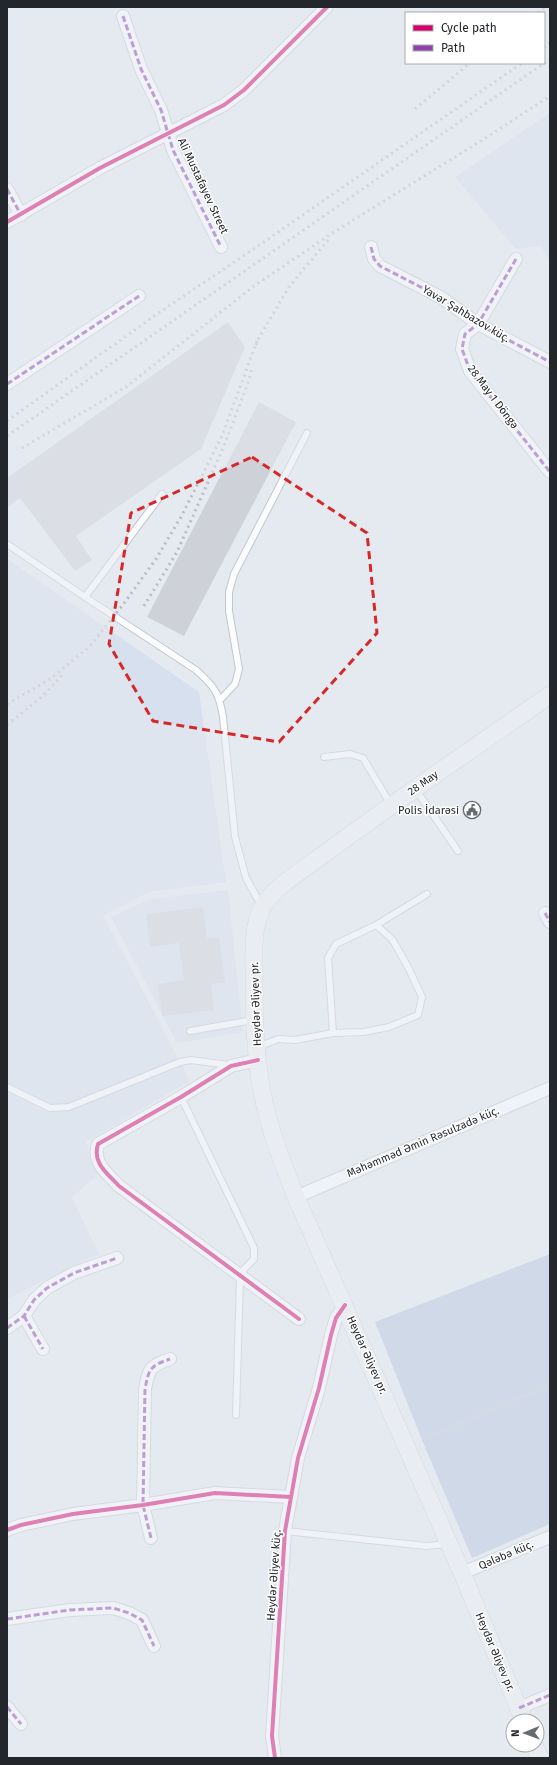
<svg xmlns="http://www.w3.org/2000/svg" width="557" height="1765" font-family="'Fira Sans',sans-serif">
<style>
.built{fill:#d6e0ee}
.forest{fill:#b6c6dd}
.building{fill:#ced2d8}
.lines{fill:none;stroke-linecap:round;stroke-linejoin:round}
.lane-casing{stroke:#c2c6cc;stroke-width:8}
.street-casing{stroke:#c2c6cc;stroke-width:14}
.secondary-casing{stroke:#c2c6cc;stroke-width:18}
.path{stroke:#c7c9cb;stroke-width:2.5;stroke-dasharray:2 2;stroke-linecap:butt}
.lane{stroke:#fbfcfd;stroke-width:6}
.street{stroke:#fbfcfd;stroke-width:12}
.secondary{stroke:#eef1f4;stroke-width:17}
.rail{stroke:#babcbe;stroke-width:3;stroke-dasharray:2 4;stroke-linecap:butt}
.quiet{stroke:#8e44ad;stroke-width:3;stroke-dasharray:6 3;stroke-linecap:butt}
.cycleway-casing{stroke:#fff;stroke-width:6}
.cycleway{stroke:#d6006c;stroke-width:4}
.marked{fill:none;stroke:#d62828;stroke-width:3;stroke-dasharray:8 5;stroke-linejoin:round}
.labels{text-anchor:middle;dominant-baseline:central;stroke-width:3;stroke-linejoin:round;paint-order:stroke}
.street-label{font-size:11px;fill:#23272b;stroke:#fff}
.poi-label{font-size:11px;fill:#23272b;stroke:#fff;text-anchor:end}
</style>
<rect width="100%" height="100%" fill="#e5eaf1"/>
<path class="built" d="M550,113v149l-9,-16 -25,3 -61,-72z
M7,559l192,133 27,190 -77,10 -46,23 87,166 -104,61 13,32 -27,23 27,57 -92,45z
M228,890l15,142 -66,11 -66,-126 39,-18z"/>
<path class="forest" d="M550,1254v270l-78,34 -50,-118 -47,-118z"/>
<path class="building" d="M228,322l17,25 -44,102 -125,87 16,24 -17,11 -55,-73 -13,10v-30z
M259,402l37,20 -112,214 -37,-19z
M203,907l4,31 12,-1 6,45 -14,2 3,26 -52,6 -4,-32 26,-4 -5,-37 -29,4 -4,-33z"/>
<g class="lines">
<defs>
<path id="lane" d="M7,544l78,53 111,73c18,16 23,22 27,47l12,120 11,41 15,27
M85,597l77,-103
M220,700l15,-16 4,-15 -10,-58v-19l5,-18 73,-141
M324,757l26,-3 13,4 28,47
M416,790l42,61
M376,925l51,-31
M190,1031l63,-11
M258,1047l20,-8 17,1 38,-7 31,-1 25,-5 29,-12 4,-18 -14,-30 -16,-28 -16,-14 -40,19 -8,14 5,75
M7,1087l43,21 19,-1 111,-45 11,-2 38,5
M181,1097l73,151v11l-15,15 1,4 -4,137
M285,1531l141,15 22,-2"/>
<path id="street" d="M123,16l18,53 20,41 12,40 48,97
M7,189l14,26
M7,222l93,-54 124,-63 20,-15 83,-83
M371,247l3,12 6,7 62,32 36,26 72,38
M516,259l-38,65 -13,10 -3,15 8,22 80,101
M7,384l132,-88
M545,913l5,9
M258,1060l-27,6 -50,31 -83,47c-6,19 9,29 21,42l180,133
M296,1197l254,-109
M24,1316l19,33
M7,1328l17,-12 10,-16 13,-12 27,-15 43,-15
M7,1530l14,-5 52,-11 70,-9 72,-12 76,4
M151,1538l-8,-33 2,-116c4,-21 5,-23 25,-30
M462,1573l88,-36
M7,1619l63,-9 43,-2 16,5 13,7 12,26
M7,1707l14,17
M519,1708l31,-13
M275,1758l-3,-22 13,-205 13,-73 21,-70 12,-53 5,-17 9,-13"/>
<path id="secondary" d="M524,1721l-62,-148 -166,-376c-13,-33 -26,-66 -33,-100 -8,-40 -9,-81 -9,-122 0,-23 -2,-46 8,-67 8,-19 48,-43 65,-56 73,-54 148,-105 223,-157
M534,1745l6,13"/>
</defs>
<use href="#lane" class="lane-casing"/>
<use href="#street" class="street-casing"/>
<use href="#secondary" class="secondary-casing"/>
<path class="path" d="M422,1440l128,-55"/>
<use href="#lane" class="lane"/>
<use href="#street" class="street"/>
<use href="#secondary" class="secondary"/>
<path class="rail" d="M538,13l8,-6
M544,48l6,-5
M415,109l55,-46
M256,345l1,-4 32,-54 39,-47
M7,421l150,-107 104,-70 261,-181
M7,436l543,-377
M22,448l104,-61 128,-101 80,-54 158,-98 58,-38
M144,606l33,-54 47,-106 25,-66 3,-13
M7,704l43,-25 39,-32 33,-41 34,-47 26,-44 40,-79 35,-95
M7,725l37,-30 20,-22"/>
<path class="quiet" d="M123,16l18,53 20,41 12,40 48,97
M7,189l14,26
M371,247l3,12 6,7 62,32 36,26 72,38
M516,259l-38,65 -13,10 -3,15 8,22 80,101
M7,384l132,-88
M545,913l5,9
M24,1316l19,33
M7,1328l17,-12 10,-16 13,-12 27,-15 43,-15
M151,1538l-8,-33 2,-116c4,-21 5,-23 25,-30
M7,1619l63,-9 43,-2 16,5 13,7 12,26
M7,1707l14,17
M519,1708l31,-13"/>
<defs>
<path id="cycleway" d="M7,222l93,-54 124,-63 20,-15 83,-83
M258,1060l-27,6 -50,31 -83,47c-6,19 9,29 21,42l180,133
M7,1530l14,-5 52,-11 70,-9 72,-12 76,4
M275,1758l-3,-22 13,-205 13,-73 21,-70 12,-53 5,-17 9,-13"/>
</defs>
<use href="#cycleway" class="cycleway-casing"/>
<use href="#cycleway" class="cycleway"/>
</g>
<path d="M0 0H557V1765H0ZM252,457l115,76 10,100 -98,109 -126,-21 -44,-77 22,-131z" fill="#e5eaf1" fill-opacity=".55" fill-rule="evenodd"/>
<path class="marked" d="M252,457l115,76 10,100 -98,109 -126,-21 -44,-77 22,-131z"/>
<defs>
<symbol id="civic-ring" viewBox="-11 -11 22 22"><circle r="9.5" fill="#fff" stroke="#676b70" stroke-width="1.5"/><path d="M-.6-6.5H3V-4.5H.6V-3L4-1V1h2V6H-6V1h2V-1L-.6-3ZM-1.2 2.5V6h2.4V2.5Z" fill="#676b70"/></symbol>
</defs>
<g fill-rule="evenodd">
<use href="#civic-ring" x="462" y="800" width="20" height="20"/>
</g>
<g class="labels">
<g class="street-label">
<text transform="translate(203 186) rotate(65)">Ali Mustafayev Street</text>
<text transform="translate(466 314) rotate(31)">Yavər Şahbazov küç.</text>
<text transform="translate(493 397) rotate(53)">28 May 1 Döngə</text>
<text transform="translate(423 783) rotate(-35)">28 May</text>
<text transform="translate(256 1004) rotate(-92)">Heydər Əliyev pr.</text>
<text transform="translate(423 1142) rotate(-23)">Məhəmməd Əmin Rəsulzadə küç.</text>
<text transform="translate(367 1355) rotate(66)">Heydər Əliyev pr.</text>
<text transform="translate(506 1555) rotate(-23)">Qələbə küç.</text>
<text transform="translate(274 1575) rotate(-86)">Heydər Əliyev küç.</text>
<text transform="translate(495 1652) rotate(67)">Heydər Əliyev pr.</text>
</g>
<g class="poi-label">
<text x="459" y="810">Polis İdarəsi</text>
</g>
</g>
<rect width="557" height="1765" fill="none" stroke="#23272b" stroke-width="16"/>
<rect x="405" y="12" width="140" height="52" fill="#ffffff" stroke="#a7a9aa"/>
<rect x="413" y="25" width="20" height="6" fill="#d6006c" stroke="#a7a9aa"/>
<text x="441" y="32" font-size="12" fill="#23272b">Cycle path</text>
<rect x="413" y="45" width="20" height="6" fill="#8e44ad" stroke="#a7a9aa"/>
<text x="441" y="52" font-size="12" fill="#23272b">Path</text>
<g transform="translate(525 1733) rotate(269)"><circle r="19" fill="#ffffff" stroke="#a7a9aa"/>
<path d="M0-3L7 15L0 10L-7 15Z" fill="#676b70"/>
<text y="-6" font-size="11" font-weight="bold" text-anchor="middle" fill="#23272b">N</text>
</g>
</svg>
